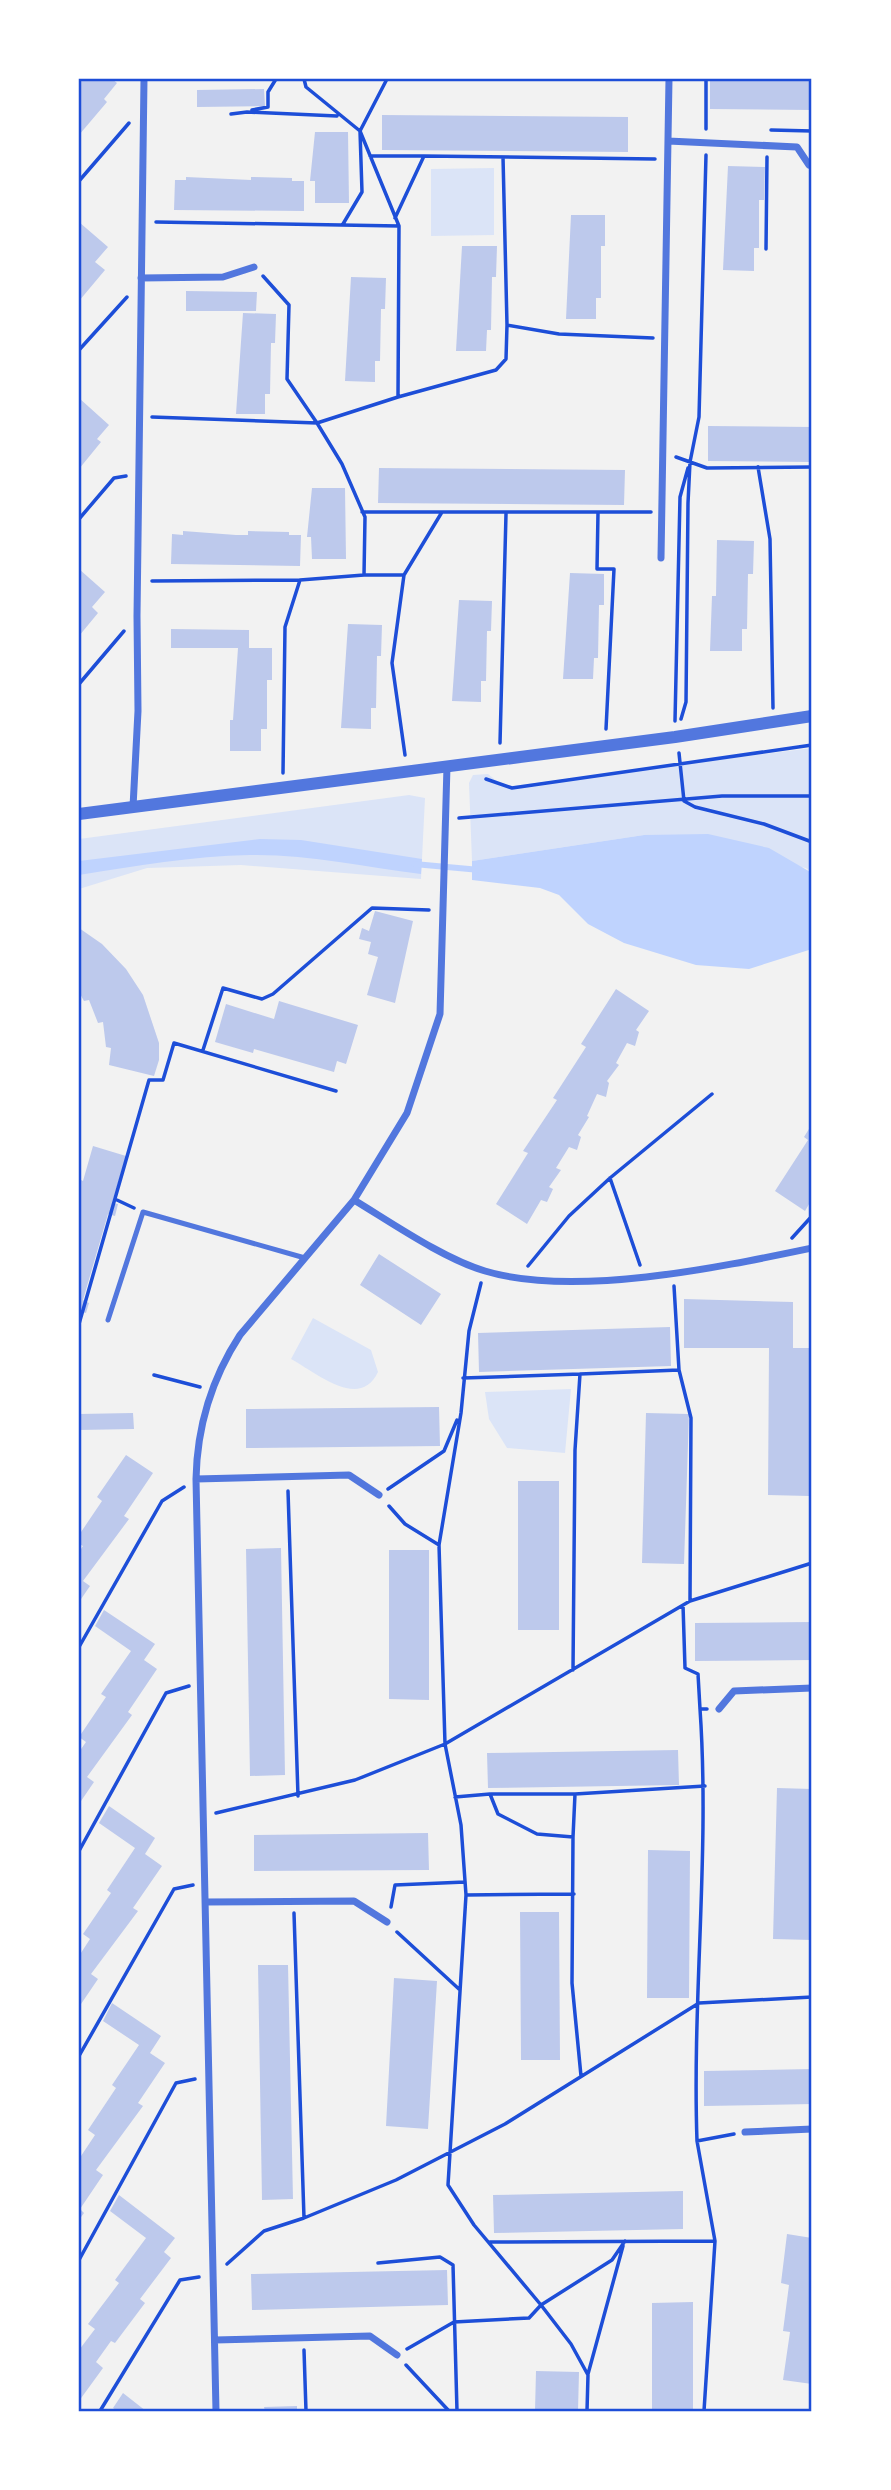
<svg xmlns="http://www.w3.org/2000/svg" width="891" height="2490" font-family="Jost,sans-serif">
<style>
.green{fill:#dbe4f7}
.water{fill:#bfd3fe}
.lines{fill:none;stroke-linecap:round;stroke-linejoin:round}
.stream{stroke:#bfd3fe;stroke-width:6}
.building{fill:#bdc9ec}
.path{stroke:#1d4ed8;stroke-width:3.5}
.service{stroke:#5277de;stroke-width:5}
.minor{stroke:#5277de;stroke-width:7}
.tertiary{stroke:#5277de;stroke-width:12}
.neatline{fill:none;stroke:#1d4ed8;stroke-width:2.5}
</style>
<rect width="100%" height="100%" fill="#f2f2f2"/>
<path class="green" d="M494,168v67l-63,1v-67z
M812,748v125l-6,-5 -162,-33 -172,26 -3,-78 4,-8 15,-1 16,13z
M409,795l16,3 -4,81 -180,-14 -94,3 -68,21v-50z
M313,1318l58,32 7,22c-18,39 -63,0 -87,-13z
M571,1389l-6,64 -58,-5 -18,-29 -4,-27z"/>
<path class="water" d="M708,834l61,14 43,25v76l-63,20 -53,-4 -72,-22 -36,-19 -29,-29 -19,-7 -68,-8v-19l172,-26z
M260,839l41,1 121,19 -1,15c-57,-7 -113,-20 -171,-19 -58,1 -114,11 -171,20v-14z"/>
<g class="lines">
<path class="stream" d="M414,864l66,6"/>
</g>
<path class="building" d="M81,79h31l5,4 -13,16 3,3 -28,33z
M710,79h102v31l-102,-1z
M264,89l1,17 -68,1v-17z
M382,115l246,2v35l-246,-2z
M315,132h33l1,71h-34v-22h-5z
M728,166l37,1 -1,33h-5v48h-5v23l-31,-1z
M186,177l65,3v-3l41,1v3h12v30l-130,-1 1,-30h11z
M571,215h34v31h-4v52h-5v21h-30z
M79,222l29,25 -13,15 10,8 -26,31z
M462,246h35l-1,31h-4l-1,53h-4l-1,21h-30z
M351,277l35,1 -1,31h-4l-1,52h-5v21l-30,-1z
M186,291l71,1 -1,19h-70z
M243,313l33,1 -1,29h-4l-1,51h-5v20h-29z
M79,398l30,27 -12,14 4,3 -22,27z
M708,426l104,1v35l-104,-1z
M379,468l246,2 -1,35 -246,-2z
M312,488h33l1,71h-34l-1,-22h-4z
M183,531l53,4h12v-4l41,1v3h12l-1,31 -129,-2 1,-30 11,1z
M717,540l37,1 -1,33h-5l-1,55h-5v22h-32l2,-55h4z
M79,569l26,23 -13,15 6,6 -19,23z
M570,573l34,1v31h-5l-1,53h-4l-1,21h-30z
M459,600l33,1 -1,30h-4l-1,50h-5v21l-29,-1z
M348,624l34,1 -1,31h-4l-1,52h-5v21l-30,-1z
M171,629l78,1v18h23v32h-5v49h-6v22h-31v-31h3l5,-72h-67z
M375,911l38,10 -18,82 -28,-8 11,-38 -10,-3 3,-12 -12,-3 3,-11 7,3z
M79,928l23,16 24,25 17,26 16,48v17l-5,16 -45,-11 2,-17 -5,-1 -3,-25 -5,1 -9,-23 -5,1 -5,-9z
M616,989l33,22 -13,19 3,2 -4,14 -8,-3 -11,20 3,2 -12,16 2,2 -3,14 -9,-3 -10,22 2,1 -11,18 3,2 -4,13 -8,-3 -13,21 5,2 -12,17 4,2 -6,13 -6,-2 -14,24 -31,-20 32,-51 -5,-2 34,-51 -4,-2 33,-51 -5,-3z
M279,1001l79,24 -12,39 -9,-3 -3,11 -80,-23 -1,4 -38,-11 11,-38 48,15z
M812,1124v75l-7,12 -30,-20 33,-51 -4,-3z
M93,1146l33,10 -14,47 6,1 -3,12 -7,-2 -25,86 6,3 -3,10 -7,-2v-132l4,2z
M379,1254l62,40 -20,31 -61,-40z
M684,1299l109,3v46h17l-1,148 -41,-1 1,-147h-85z
M670,1327l1,39 -192,6 -1,-39z
M439,1407l1,39 -194,2v-39z
M133,1413l1,16 -55,1v-16z
M646,1413l43,1 -5,150 -42,-1z
M126,1455l27,18 -29,43 5,3 -46,62 7,5 -11,16v-50l4,-6 -4,-2v-9l23,-34 -5,-4z
M518,1481h41v149h-41z
M281,1548l4,227 -35,1 -4,-227z
M389,1550h40v150l-40,-1z
M104,1610l51,34 -11,16 13,9 -29,43 4,3 -45,62 7,5 -15,22v-52l7,-10 -7,-5 27,-40 -5,-3 30,-43 -36,-25z
M812,1622v38l-117,1v-38z
M678,1750l1,35 -191,3 -1,-35z
M777,1788l35,1v151l-39,-1z
M109,1806l46,32 -10,16 17,12 -29,42 5,3 -47,63 7,5 -19,28v-51l11,-17 -7,-5 28,-41 -4,-3 28,-42 -36,-25z
M428,1833l1,37 -175,1v-36z
M648,1850l42,1 -1,147h-42z
M520,1912h39l1,148h-39z
M258,1965h30l5,234 -31,1z
M394,1978l43,3 -9,148 -42,-3z
M112,2003l49,33 -11,17 15,10 -27,40 5,3 -47,64 7,5 -23,34 4,4 -5,7v-61l16,-24 -7,-5 28,-42 -4,-3 27,-40 -36,-24z
M812,2069v35l-108,2v-35z
M683,2191v38l-189,4 -1,-38z
M119,2195l56,43 -11,14 7,6 -31,41 5,4 -30,40 -4,-2 -15,21 7,6 -24,33v-51l16,-21 -7,-5 31,-41 -4,-3 31,-42 -36,-27z
M787,2234l25,4v146l-29,-4 7,-48 -7,-1 6,-46 -8,-2z
M447,2270l1,35 -196,5 -1,-36z
M693,2302v109h-41v-108z
M536,2371l43,1 -1,39h-43z
M123,2393l23,18h-29l-4,-3z
M297,2406v5h-32l-1,-4z"/>
<g class="lines">
<path class="path" d="M304,79l2,8 54,44 2,61 -19,32
M387,79l-27,52 39,95 -1,171 -81,26 25,41 23,53 -1,58h40l-12,88 13,92
M706,79v50
M252,110l16,-3v-15l8,-13
M231,114l16,-2 90,4
M771,130l41,1
M370,156h54
M503,157l4,168
M79,181l50,-58
M395,218l29,-62 231,3
M156,222l243,4
M766,249l1,-92
M79,350l48,-53
M398,397l98,-27 10,-11 1,-34 52,9 94,4
M152,417l165,6 -30,-44 2,-74 -26,-29
M676,457l31,11 105,-1
M758,467l12,72 3,169
M362,512h289
M598,513l-1,56h17l-8,160
M79,519l35,-41 12,-2
M404,575l38,-63
M152,581l148,-1
M79,684l45,-53
M681,719l5,-17 2,-199 2,-41 9,-45 7,-262
M675,721l5,-224 8,-29
M500,743l6,-229
M679,753l5,48 11,6 69,17 48,18
M283,773l2,-146 15,-47 64,-5
M486,779l26,9 300,-43
M459,818l263,-22h90
M203,1050l20,-62 39,11 11,-5 99,-86 57,2
M610,1178l30,87
M117,1200l17,8
M792,1238l20,-22
M528,1266l41,-50 41,-38 102,-84
M674,1286l5,84 12,48 -1,183
M79,1324l70,-244h14l11,-37 162,48
M580,1374l99,-4
M154,1375l46,12
M463,1378l117,-4 -5,76 -2,220
M388,1489l56,-38 13,-31
M288,1491l10,305
M389,1506l16,18 34,21
M683,1605l2,63 13,6 2,35h7
M79,1647l83,-146 22,-14
M700,1709c10,144 -8,288 -3,432l37,-7
M491,1794h84l130,-8
M455,1797l35,-3 8,20 39,20 36,3 -1,146 9,93
M216,1813l139,-33 90,-36 245,-143 122,-38
M573,1837l2,-43
M79,1851l87,-158 23,-7
M466,1895l108,-1
M391,1907l4,-22 70,-3
M294,1913l10,305
M397,1932l63,58
M79,2056l95,-167 19,-4
M697,2141l18,100 -11,170
M490,2242l225,-1
M79,2260l97,-177 19,-4
M378,2263l62,-6 13,8 4,146
M227,2264l37,-33 40,-13 92,-38 109,-56 194,-121 113,-6
M407,2349l47,-27 75,-4 12,-13 -67,-80 -26,-40 18,-290 -5,-70 -16,-81 -6,-199 22,-132 8,-82 12,-48
M304,2350l2,61
M406,2365l43,46
M588,2374l35,-128
M100,2411l80,-131 19,-3
M587,2411l1,-36 -17,-31 -30,-39 71,-45 13,-19"/>
<path class="service" d="M108,1320l35,-108 162,46"/>
<path class="minor" d="M668,141l129,6 12,18
M141,278l82,-1 31,-10
M661,558l8,-479
M133,807l5,-96 -1,-95 7,-537
M354,1200c38,23 90,59 131,71 90,27 236,-4 327,-23
M196,1479l153,-4 30,20
M719,1709l15,-18 78,-3
M205,1902l149,-1 33,21
M745,2132l67,-3
M215,2340l155,-4 27,19
M216,2411l-20,-932c1,-51 16,-101 44,-144l114,-135 53,-87 33,-99 7,-248"/>
<path class="tertiary" d="M79,814l596,-77 137,-21"/>
</g>
<rect width="891" height="2490" fill="none" stroke="#ffffff" stroke-width="161"/>
<rect x="80" y="80" width="730" height="2330" class="neatline"/>
</svg>
